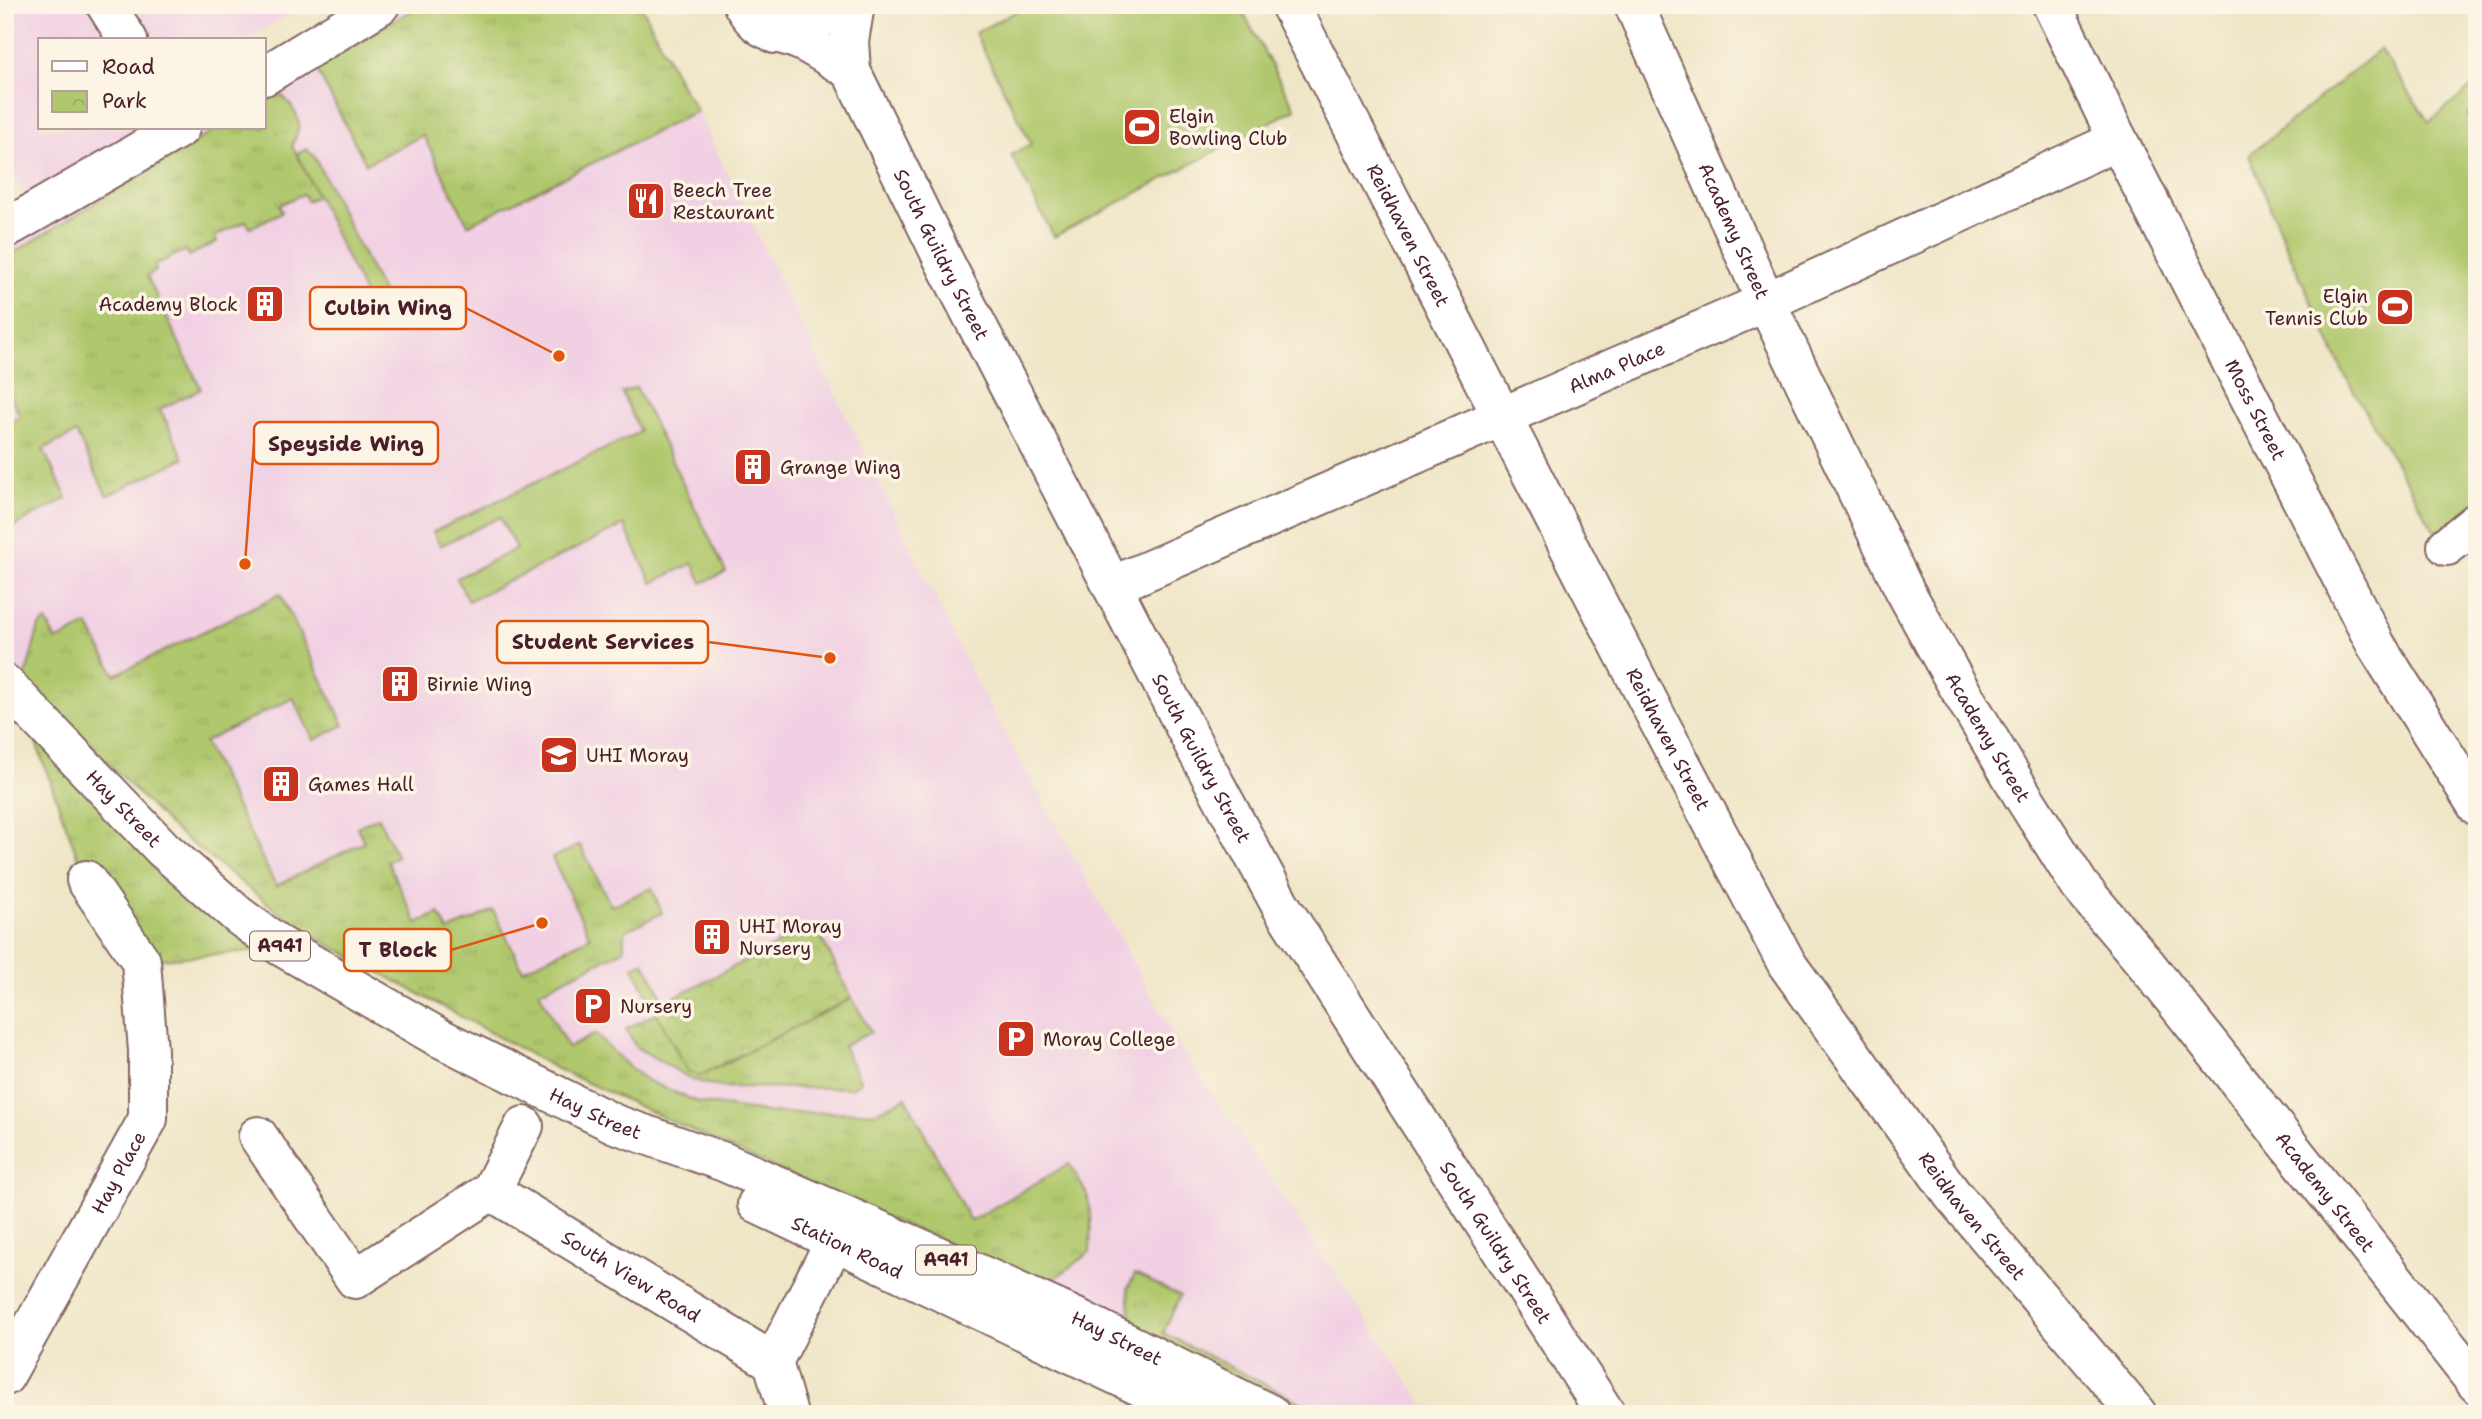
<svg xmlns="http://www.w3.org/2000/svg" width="2482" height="1419" font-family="'Shantell Sans',sans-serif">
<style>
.built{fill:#f1d0e3}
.grass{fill:url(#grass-tufts);stroke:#7d744c;stroke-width:2}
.park{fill:url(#park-crowns);stroke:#7d744c;stroke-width:2}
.garden{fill:#b0c86d;stroke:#7d744c;stroke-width:2}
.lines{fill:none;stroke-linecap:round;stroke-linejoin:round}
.street-casing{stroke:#846562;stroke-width:42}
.secondary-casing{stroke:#846562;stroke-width:42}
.primary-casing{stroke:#846562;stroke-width:42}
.street{stroke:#fff;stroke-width:38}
.secondary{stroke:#fff;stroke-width:38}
.primary{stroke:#fff;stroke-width:38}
.labels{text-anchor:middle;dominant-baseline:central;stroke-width:7;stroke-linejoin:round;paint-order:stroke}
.shield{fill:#fcf5e5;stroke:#7f5f63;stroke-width:2}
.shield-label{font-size:18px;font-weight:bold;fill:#4a1f2b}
.poi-label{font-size:19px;fill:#4a1f2b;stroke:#fcf5e5;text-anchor:start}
.street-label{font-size:19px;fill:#4a1f2b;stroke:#fcf5e5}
.leader{fill:none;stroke:#e0560e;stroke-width:2.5}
.callout-dot{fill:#e0560e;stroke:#fcf5e5;stroke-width:2.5}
.callout{fill:#fcf5e5;stroke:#e0560e;stroke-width:2.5}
.callout-label{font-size:21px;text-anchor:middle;font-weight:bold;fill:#4a1f2b}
</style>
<defs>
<pattern id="grass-tufts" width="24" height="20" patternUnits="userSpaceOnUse" patternTransform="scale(1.75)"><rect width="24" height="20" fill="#b0c86d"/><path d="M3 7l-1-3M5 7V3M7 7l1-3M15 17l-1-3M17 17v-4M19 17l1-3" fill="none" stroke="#99ab5f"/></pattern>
<pattern id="park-crowns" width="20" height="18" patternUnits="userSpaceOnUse" patternTransform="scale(1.75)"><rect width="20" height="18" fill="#b0c86d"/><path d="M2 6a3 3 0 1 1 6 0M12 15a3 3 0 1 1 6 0" fill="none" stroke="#99ab5f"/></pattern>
</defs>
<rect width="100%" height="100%" fill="#fcf5e5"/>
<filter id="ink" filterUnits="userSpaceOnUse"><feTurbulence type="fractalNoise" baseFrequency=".0143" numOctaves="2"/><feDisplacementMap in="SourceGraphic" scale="14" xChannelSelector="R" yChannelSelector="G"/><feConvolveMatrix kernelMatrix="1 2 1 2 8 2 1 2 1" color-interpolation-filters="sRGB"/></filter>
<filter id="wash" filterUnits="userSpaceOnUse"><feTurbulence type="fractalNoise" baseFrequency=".00686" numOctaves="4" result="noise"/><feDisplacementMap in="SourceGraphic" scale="28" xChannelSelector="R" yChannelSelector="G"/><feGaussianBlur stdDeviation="1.57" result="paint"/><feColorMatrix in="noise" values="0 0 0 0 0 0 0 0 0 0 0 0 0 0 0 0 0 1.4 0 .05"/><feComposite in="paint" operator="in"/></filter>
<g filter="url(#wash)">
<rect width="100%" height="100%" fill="#efe6c7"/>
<path class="built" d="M5,5h83l20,35h-68v88h224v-56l116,-67h261l40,80 16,26 280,572 207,370 247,361h-118l-153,-76 -309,-135 -287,-130 -264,-144 -129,-102 -166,-171v-416l34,-20 -34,-61z
M134,5h171l-59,35h-91z"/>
<path class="grass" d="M420,5h221l40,80 16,26 -229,114 -45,-90 -57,29 -50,-96z
M276,92c9,4 22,20 23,32 0,6 -5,16 -7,22l26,50 -11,5 -4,-7 -24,11 3,7 -32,16 -4,-7 -31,15 2,6 -28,14 -3,-6 -32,15 2,6 -9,5 54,113 -41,20 24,49 -77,38 -31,-63 -33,16 24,49 -62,33v-106l15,-9 -15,-33v-125l213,-130h46v-29z
M280,594l64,131 -30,15 -21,-42 -89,44 72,144 88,-44 -7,-15 21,-10 19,39 -10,5 30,62 22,-10 9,18 45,-21 30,60 67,-33 -38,-79 28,-13 31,61 41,-18 10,25 -35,17 -3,4v16l-85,42 29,56 27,-14 35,34 18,13 52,22 72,10 105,-1 29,-15 64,124 99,-57 18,30 4,24 -1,34 -44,33 -195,-82 -294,-134 -257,-140 -129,-102 -146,-149 14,-52 7,-5 10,20 32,-16 27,50z
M22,704l255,245 -136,12 -55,-81z
M852,998l19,34 -28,14 18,36 -10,6 -130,-1 -28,-7 -57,-33 -10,-18 31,-16 30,58 28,-2z
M1135,1274l45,22 -17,37 161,81h-11l-182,-89 -3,-37z"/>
<path class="park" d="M815,925l37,73 -153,78 -12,-5 -54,-104 11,-5 21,40z"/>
<path class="garden" d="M1028,5h211l56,104 -241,128 -43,-82 20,-11 -56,-111z
M2380,49l49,73 48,-39v24l-10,8 10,13v377l-40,30 -94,-163 -59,-131 -35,-86z
M306,149l8,7 68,136 -15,8 -70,-146z
M636,387l90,185 -24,11 -9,-20 -41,20 -28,-58 -156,76 -11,-23 59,-29 -16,-32 -60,29 -7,-14 207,-100 -18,-39z"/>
</g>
<g filter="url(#ink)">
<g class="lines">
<defs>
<g id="street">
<path d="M106,5l22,35"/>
<path d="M743,5c19,32 32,24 60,37 16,8 32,19 48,29"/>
<path id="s1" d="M855,5l-6,36 2,30 94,192 167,323 84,163 85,157 325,508"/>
<path id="s2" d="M1290,5l367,713 130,246 165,230 185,220"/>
<path id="s3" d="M1634,5l132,297 138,287 48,87 71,120 57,90 66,78 331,420"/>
<path d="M775,34l49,-17 21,-12"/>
<path d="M264,76l116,-71"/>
<path d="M5,229l175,-101"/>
<path d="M2447,546l30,-24"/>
<path id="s4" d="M1112,586l654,-284 352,-162"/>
<path d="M258,1136l97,143 136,-88 33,-65"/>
<path id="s5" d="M491,1191l282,171 74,-145"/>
<path d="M773,1362l15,52"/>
<path id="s6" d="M5,1376l143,-257v-68l-7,-90 -55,-81"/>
</g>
<g id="secondary">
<path id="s7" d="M2052,5l66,135 258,505 101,161"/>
</g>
<g id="primary">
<path id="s8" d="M5,684l158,165 76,67 40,29 159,92 177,87 109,38 255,112 102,46 189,94"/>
<path id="s9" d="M757,1204l441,210"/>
</g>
</defs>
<use href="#street" class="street-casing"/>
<use href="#secondary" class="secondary-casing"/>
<use href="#primary" class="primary-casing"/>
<use href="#street" class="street"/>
<use href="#secondary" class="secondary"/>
<use href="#primary" class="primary"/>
</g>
</g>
<defs>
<symbol id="stadium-square" viewBox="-11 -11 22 22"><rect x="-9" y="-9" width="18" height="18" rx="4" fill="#c8321e" stroke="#fcf5e5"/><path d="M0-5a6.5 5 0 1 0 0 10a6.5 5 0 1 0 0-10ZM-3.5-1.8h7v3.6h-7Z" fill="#fff"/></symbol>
<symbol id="restaurant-square" viewBox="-11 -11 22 22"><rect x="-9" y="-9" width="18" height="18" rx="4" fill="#c8321e" stroke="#fcf5e5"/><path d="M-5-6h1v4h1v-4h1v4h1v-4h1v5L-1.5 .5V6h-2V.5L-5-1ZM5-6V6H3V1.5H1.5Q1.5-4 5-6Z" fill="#fff"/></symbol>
<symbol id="building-square" viewBox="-11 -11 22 22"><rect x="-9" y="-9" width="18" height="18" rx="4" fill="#c8321e" stroke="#fcf5e5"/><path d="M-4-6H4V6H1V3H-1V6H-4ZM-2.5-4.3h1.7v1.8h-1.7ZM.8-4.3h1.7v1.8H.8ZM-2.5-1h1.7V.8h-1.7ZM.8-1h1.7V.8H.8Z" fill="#fff"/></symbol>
<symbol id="university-square" viewBox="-11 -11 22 22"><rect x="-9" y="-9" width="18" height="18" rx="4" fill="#c8321e" stroke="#fcf5e5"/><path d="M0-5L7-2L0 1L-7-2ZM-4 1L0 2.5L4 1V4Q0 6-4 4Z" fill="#fff"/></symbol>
<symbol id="parking-square" viewBox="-11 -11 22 22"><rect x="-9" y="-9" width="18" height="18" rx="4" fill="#c8321e" stroke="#fcf5e5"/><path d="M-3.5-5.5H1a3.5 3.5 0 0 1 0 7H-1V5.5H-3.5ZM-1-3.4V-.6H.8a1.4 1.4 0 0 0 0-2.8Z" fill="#fff"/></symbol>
</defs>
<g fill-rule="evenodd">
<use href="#stadium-square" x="1120" y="105" width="44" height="44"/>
<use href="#restaurant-square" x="624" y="179" width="44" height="44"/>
<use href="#building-square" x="243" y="282" width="44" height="44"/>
<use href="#stadium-square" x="2373" y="285" width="44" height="44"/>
<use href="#building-square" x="731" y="445" width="44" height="44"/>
<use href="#building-square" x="378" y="662" width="44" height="44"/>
<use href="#university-square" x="537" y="733" width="44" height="44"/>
<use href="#building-square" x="259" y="762" width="44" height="44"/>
<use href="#building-square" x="690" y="915" width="44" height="44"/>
<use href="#parking-square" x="571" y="984" width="44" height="44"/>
<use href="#parking-square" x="994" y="1017" width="44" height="44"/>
</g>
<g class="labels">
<g class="shield">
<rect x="250" y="931.5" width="60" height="29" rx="5"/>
<rect x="916" y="1245.5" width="60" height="29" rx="5"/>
</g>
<g class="shield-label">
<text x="280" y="946">A941</text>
<text x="946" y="1260">A941</text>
</g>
<g class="poi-label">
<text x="1169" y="116">Elgin<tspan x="1169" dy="22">Bowling Club</tspan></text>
<text x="673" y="190">Beech Tree<tspan x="673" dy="22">Restaurant</tspan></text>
<text x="2368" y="296" text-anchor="end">Elgin<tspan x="2368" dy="22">Tennis Club</tspan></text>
<text x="238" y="304" text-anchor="end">Academy Block</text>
<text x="780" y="467">Grange Wing</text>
<text x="427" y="684">Birnie Wing</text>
<text x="586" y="755">UHI Moray</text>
<text x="308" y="784">Games Hall</text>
<text x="739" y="926">UHI Moray<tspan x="739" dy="22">Nursery</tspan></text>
<text x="620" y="1006">Nursery</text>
<text x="1043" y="1039">Moray College</text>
</g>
<g class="street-label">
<text stroke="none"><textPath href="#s3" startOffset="247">Academy Street</textPath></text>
<text stroke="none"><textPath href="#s2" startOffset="259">Reidhaven Street</textPath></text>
<text stroke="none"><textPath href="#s1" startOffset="271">South Guildry Street</textPath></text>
<text stroke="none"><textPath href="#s4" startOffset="550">Alma Place</textPath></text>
<text stroke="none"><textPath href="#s7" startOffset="453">Moss Street</textPath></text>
<text stroke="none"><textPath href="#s3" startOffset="814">Academy Street</textPath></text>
<text stroke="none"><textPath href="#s2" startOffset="826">Reidhaven Street</textPath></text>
<text stroke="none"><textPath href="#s1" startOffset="838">South Guildry Street</textPath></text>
<text stroke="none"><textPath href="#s8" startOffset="172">Hay Street</textPath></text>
<text stroke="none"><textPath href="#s8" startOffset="738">Hay Street</textPath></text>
<text stroke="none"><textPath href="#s6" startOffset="233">Hay Place</textPath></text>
<text stroke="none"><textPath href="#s3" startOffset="1381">Academy Street</textPath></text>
<text stroke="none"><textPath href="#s2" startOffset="1393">Reidhaven Street</textPath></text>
<text stroke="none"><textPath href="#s1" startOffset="1405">South Guildry Street</textPath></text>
<text stroke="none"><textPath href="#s9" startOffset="100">Station Road</textPath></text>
<text stroke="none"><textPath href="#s5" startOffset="164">South View Road</textPath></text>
<text stroke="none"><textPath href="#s8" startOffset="1306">Hay Street</textPath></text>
</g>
</g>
<path class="leader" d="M559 356L466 308M245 564L254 443M830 658L708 642M542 923L451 950"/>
<g class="callout-dot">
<circle cx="559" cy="356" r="7"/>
<circle cx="245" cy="564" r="7"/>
<circle cx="830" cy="658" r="7"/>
<circle cx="542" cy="923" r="7"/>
</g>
<g class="callout">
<rect x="310" y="287" width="156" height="42" rx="7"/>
<rect x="254" y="422" width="184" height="42" rx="7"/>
<rect x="497" y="621" width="211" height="42" rx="7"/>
<rect x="344" y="929" width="107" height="42" rx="7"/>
</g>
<g class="callout-label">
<text x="388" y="315">Culbin Wing</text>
<text x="346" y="451">Speyside Wing</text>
<text x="603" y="649">Student Services</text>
<text x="398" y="957">T Block</text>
</g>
<rect width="2482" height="1419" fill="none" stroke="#fcf5e5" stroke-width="28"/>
<rect x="38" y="38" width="228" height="91" fill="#fcf5e5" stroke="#b59f9b" stroke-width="2"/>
<rect x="52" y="61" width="35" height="10" fill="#ffffff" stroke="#b59f9b" stroke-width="2"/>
<text x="102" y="74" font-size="21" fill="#4a1f2b">Road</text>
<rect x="52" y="91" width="35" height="21" fill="url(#park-crowns)" stroke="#b59f9b" stroke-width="2"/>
<text x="102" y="108" font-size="21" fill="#4a1f2b">Park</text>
</svg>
